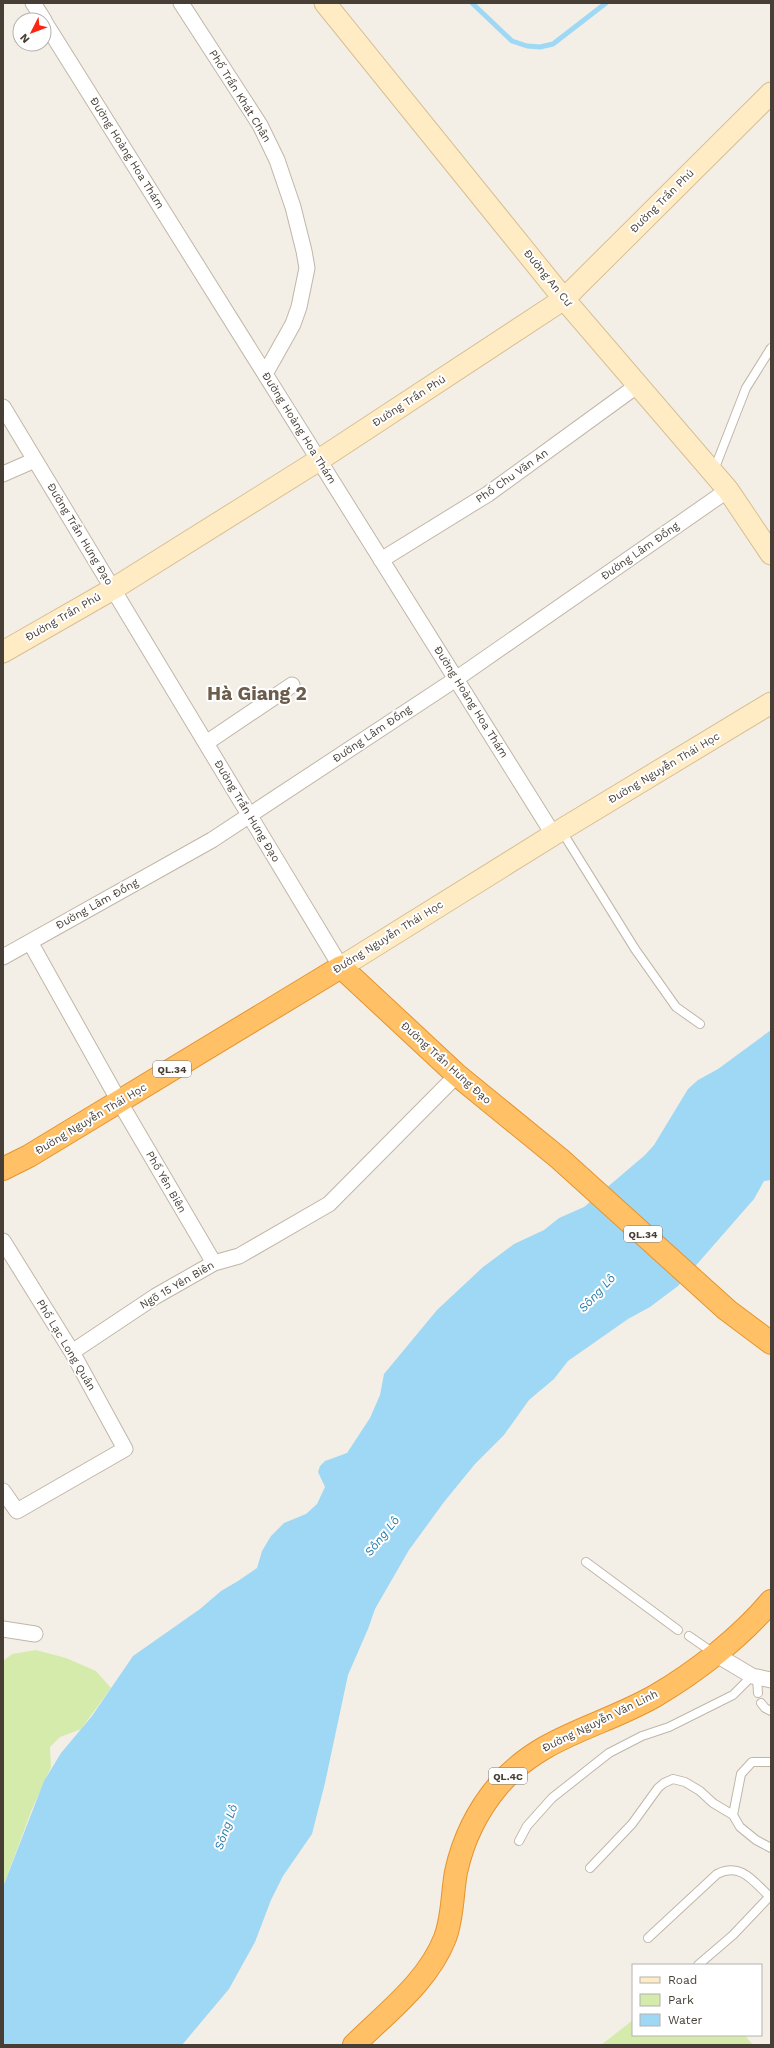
<svg xmlns="http://www.w3.org/2000/svg" width="774" height="2048" font-family="'Work Sans',sans-serif">
<style>
.green{fill:#d4ebac}
.water{fill:#9fd8f4}
.lines{fill:none;stroke-linecap:round;stroke-linejoin:round}
.stream{stroke:#9fd8f4;stroke-width:5}
.lane-casing{stroke:#c0b6a8;stroke-width:10}
.street-casing{stroke:#c0b6a8;stroke-width:17}
.secondary-casing{stroke:#d7c093;stroke-width:23}
.highway-casing{stroke:#e6942e;stroke-width:24}
.lane{stroke:#fff;stroke-width:8}
.street{stroke:#fff;stroke-width:15}
.secondary{stroke:#ffecc5;stroke-width:21}
.highway{stroke:#ffc066;stroke-width:22}
.labels{text-anchor:middle;dominant-baseline:central;stroke-width:4;stroke-linejoin:round;paint-order:stroke}
.shield{fill:#fff;stroke:#7e7972;stroke-width:1}
.shield-label{font-size:10px;font-weight:bold;fill:#473f35}
.street-label{font-size:11px;fill:#473f35;stroke:#fff}
.water-label{font-size:12px;font-style:italic;fill:#267ca9;stroke:#fff}
.town-label{font-size:19px;font-weight:bold;fill:#6b5c4b;stroke:#fff}
</style>
<rect width="100%" height="100%" fill="#f4efe6"/>
<path class="green" d="M36,1650l30,8 30,13 15,17 -30,41 -21,8 -10,10 1,20 -19,42 -29,78v-226l9,-7z
M633,2020v15h114l-1,2 7,8h-152z"/>
<path class="water" d="M771,1030v150l-7,1 -10,18 -76,87 -28,21 -22,12 -60,42 -14,18 -25,21 -25,35 -29,29 -31,38 -35,48 -34,59 -7,20 -20,46 -23,108 -13,51 -29,42 -12,24 -16,42 -26,47 -47,56h-179v-158l41,-106 17,-28 31,-37 41,-60 67,-47 21,-18 17,-10 19,-13 5,-17 9,-15 13,-13 22,-9 11,-10 8,-17 -7,-15 2,-6 5,-5 22,-8 23,-35 10,-23 4,-21 53,-64 46,-43 31,-23 30,-14 15,-12 25,-11 61,-52 9,-10 34,-56 10,-9 20,-11z"/>
<g class="lines">
<path class="stream" d="M472,3l40,38 15,5 13,1 13,-3 53,-41"/>
<defs>
<path id="lane" d="M714,470l32,-82 25,-40
M561,830l74,119 41,58 24,17
M586,1562l92,68
M689,1636l26,18
M757,1679l1,14
M761,1703l4,5 6,3
M733,1815l8,-41 11,-12h19
M519,1841l8,-15 25,-28 57,-45 33,-17 27,-9 64,-32 19,-19
M590,1868l42,-44 26,-36 6,-5 9,-4 12,3 15,9 13,12 20,12 7,12 16,13 15,8
M648,1938l69,-64c24,-12 36,7 53,23
M698,1965l35,-30 38,-40"/>
<path id="street" d="M33,3l11,17
M181,3l79,122 17,35 16,47 11,44 3,17 -8,39 -6,17 -28,50
M44,21l509,813
M3,407l338,560
M3,474l32,-14
M381,560l107,-66 150,-109
M206,743l86,-58
M30,942l89,159 95,162
M3,957l209,-117 244,-161 272,-189
M3,1241l69,111 53,97 -108,62 -14,-20
M72,1352l84,-56 58,-33 25,-7 90,-52 128,-129
M3,1629l32,5
M715,1654l37,22 19,4"/>
<path id="secondary" d="M325,3l239,296 164,191 43,64
M3,652l110,-63 206,-129 245,-161 207,-206
M341,967l220,-137 210,-127"/>
<path id="highway" d="M3,1169l26,-13 312,-189 116,108 103,84 167,151 44,33
M354,2045c32,-32 74,-63 91,-107 8,-21 7,-44 11,-66 7,-32 21,-61 42,-86 42,-50 103,-59 157,-90 41,-24 86,-59 116,-95"/>
</defs>
<use href="#lane" class="lane-casing"/>
<use href="#street" class="street-casing"/>
<use href="#secondary" class="secondary-casing"/>
<use href="#highway" class="highway-casing"/>
<use href="#lane" class="lane"/>
<use href="#street" class="street"/>
<use href="#secondary" class="secondary"/>
<use href="#highway" class="highway"/>
</g>
<g class="labels">
<g class="shield">
<rect x="153" y="1061" width="38" height="16" rx="3"/>
<rect x="624" y="1226" width="38" height="16" rx="3"/>
<rect x="489" y="1768" width="38" height="16" rx="3"/>
</g>
<g class="shield-label">
<text x="172" y="1069">QL.34</text>
<text x="643" y="1234">QL.34</text>
<text x="508" y="1776">QL.4C</text>
</g>
<g class="street-label">
<text transform="translate(240 96) rotate(58)">Phố Trần Khát Chân</text>
<text transform="translate(127 153) rotate(58)">Đường Hoàng Hoa Thám</text>
<text transform="translate(662 201) rotate(-45)">Đường Trần Phú</text>
<text transform="translate(548 278) rotate(51)">Đường An Cư</text>
<text transform="translate(409 401) rotate(-33)">Đường Trần Phú</text>
<text transform="translate(299 428) rotate(58)">Đường Hoàng Hoa Thám</text>
<text transform="translate(512 476) rotate(-35)">Phố Chu Văn An</text>
<text transform="translate(80 534) rotate(59)">Đường Trần Hưng Đạo</text>
<text transform="translate(640 551) rotate(-35)">Đường Lâm Đồng</text>
<text transform="translate(63 617) rotate(-30)">Đường Trần Phú</text>
<text transform="translate(471 702) rotate(58)">Đường Hoàng Hoa Thám</text>
<text transform="translate(372 734) rotate(-34)">Đường Lâm Đồng</text>
<text transform="translate(664 768) rotate(-31)">Đường Nguyễn Thái Học</text>
<text transform="translate(247 811) rotate(59)">Đường Trần Hưng Đạo</text>
<text transform="translate(97 904) rotate(-29)">Đường Lâm Đồng</text>
<text transform="translate(388 937) rotate(-32)">Đường Nguyễn Thái Học</text>
<text transform="translate(446 1063) rotate(42)">Đường Trần Hưng Đạo</text>
<text transform="translate(91 1119) rotate(-31)">Đường Nguyễn Thái Học</text>
<text transform="translate(166 1182) rotate(60)">Phố Yên Biên</text>
<text transform="translate(177 1285) rotate(-30)">Ngõ 15 Yên Biên</text>
<text transform="translate(66 1345) rotate(59)">Phố Lạc Long Quân</text>
<text transform="translate(600 1721) rotate(-26)">Đường Nguyễn Văn Linh</text>
</g>
<g class="water-label">
<text transform="translate(597 1293) rotate(-47)">Sông Lô</text>
<text transform="translate(382 1536) rotate(-51)">Sông Lô</text>
<text transform="translate(226 1827) rotate(-71)">Sông Lô</text>
</g>
<g class="town-label">
<text x="257" y="693">Hà Giang 2</text>
</g>
</g>
<rect width="774" height="2048" fill="none" stroke="#473f35" stroke-width="8"/>
<rect x="632" y="1964" width="130" height="72" fill="#ffffff" stroke="#b5b2ae"/>
<rect x="640" y="1977" width="20" height="6" fill="#ffecc5" stroke="#b5b2ae"/>
<text x="668" y="1984" font-size="12" fill="#473f35">Road</text>
<rect x="640" y="1994" width="20" height="12" fill="#d4ebac" stroke="#b5b2ae"/>
<text x="668" y="2004" font-size="12" fill="#473f35">Park</text>
<rect x="640" y="2014" width="20" height="12" fill="#9fd8f4" stroke="#b5b2ae"/>
<text x="668" y="2024" font-size="12" fill="#473f35">Water</text>
<g transform="translate(32 32) rotate(228)"><circle r="19" fill="#ffffff" stroke="#b5b2ae"/>
<path d="M0-3L7 15L0 10L-7 15Z" fill="#ff2312"/>
<text y="-6" font-size="11" font-weight="bold" text-anchor="middle" fill="#473f35">N</text>
</g>
</svg>
